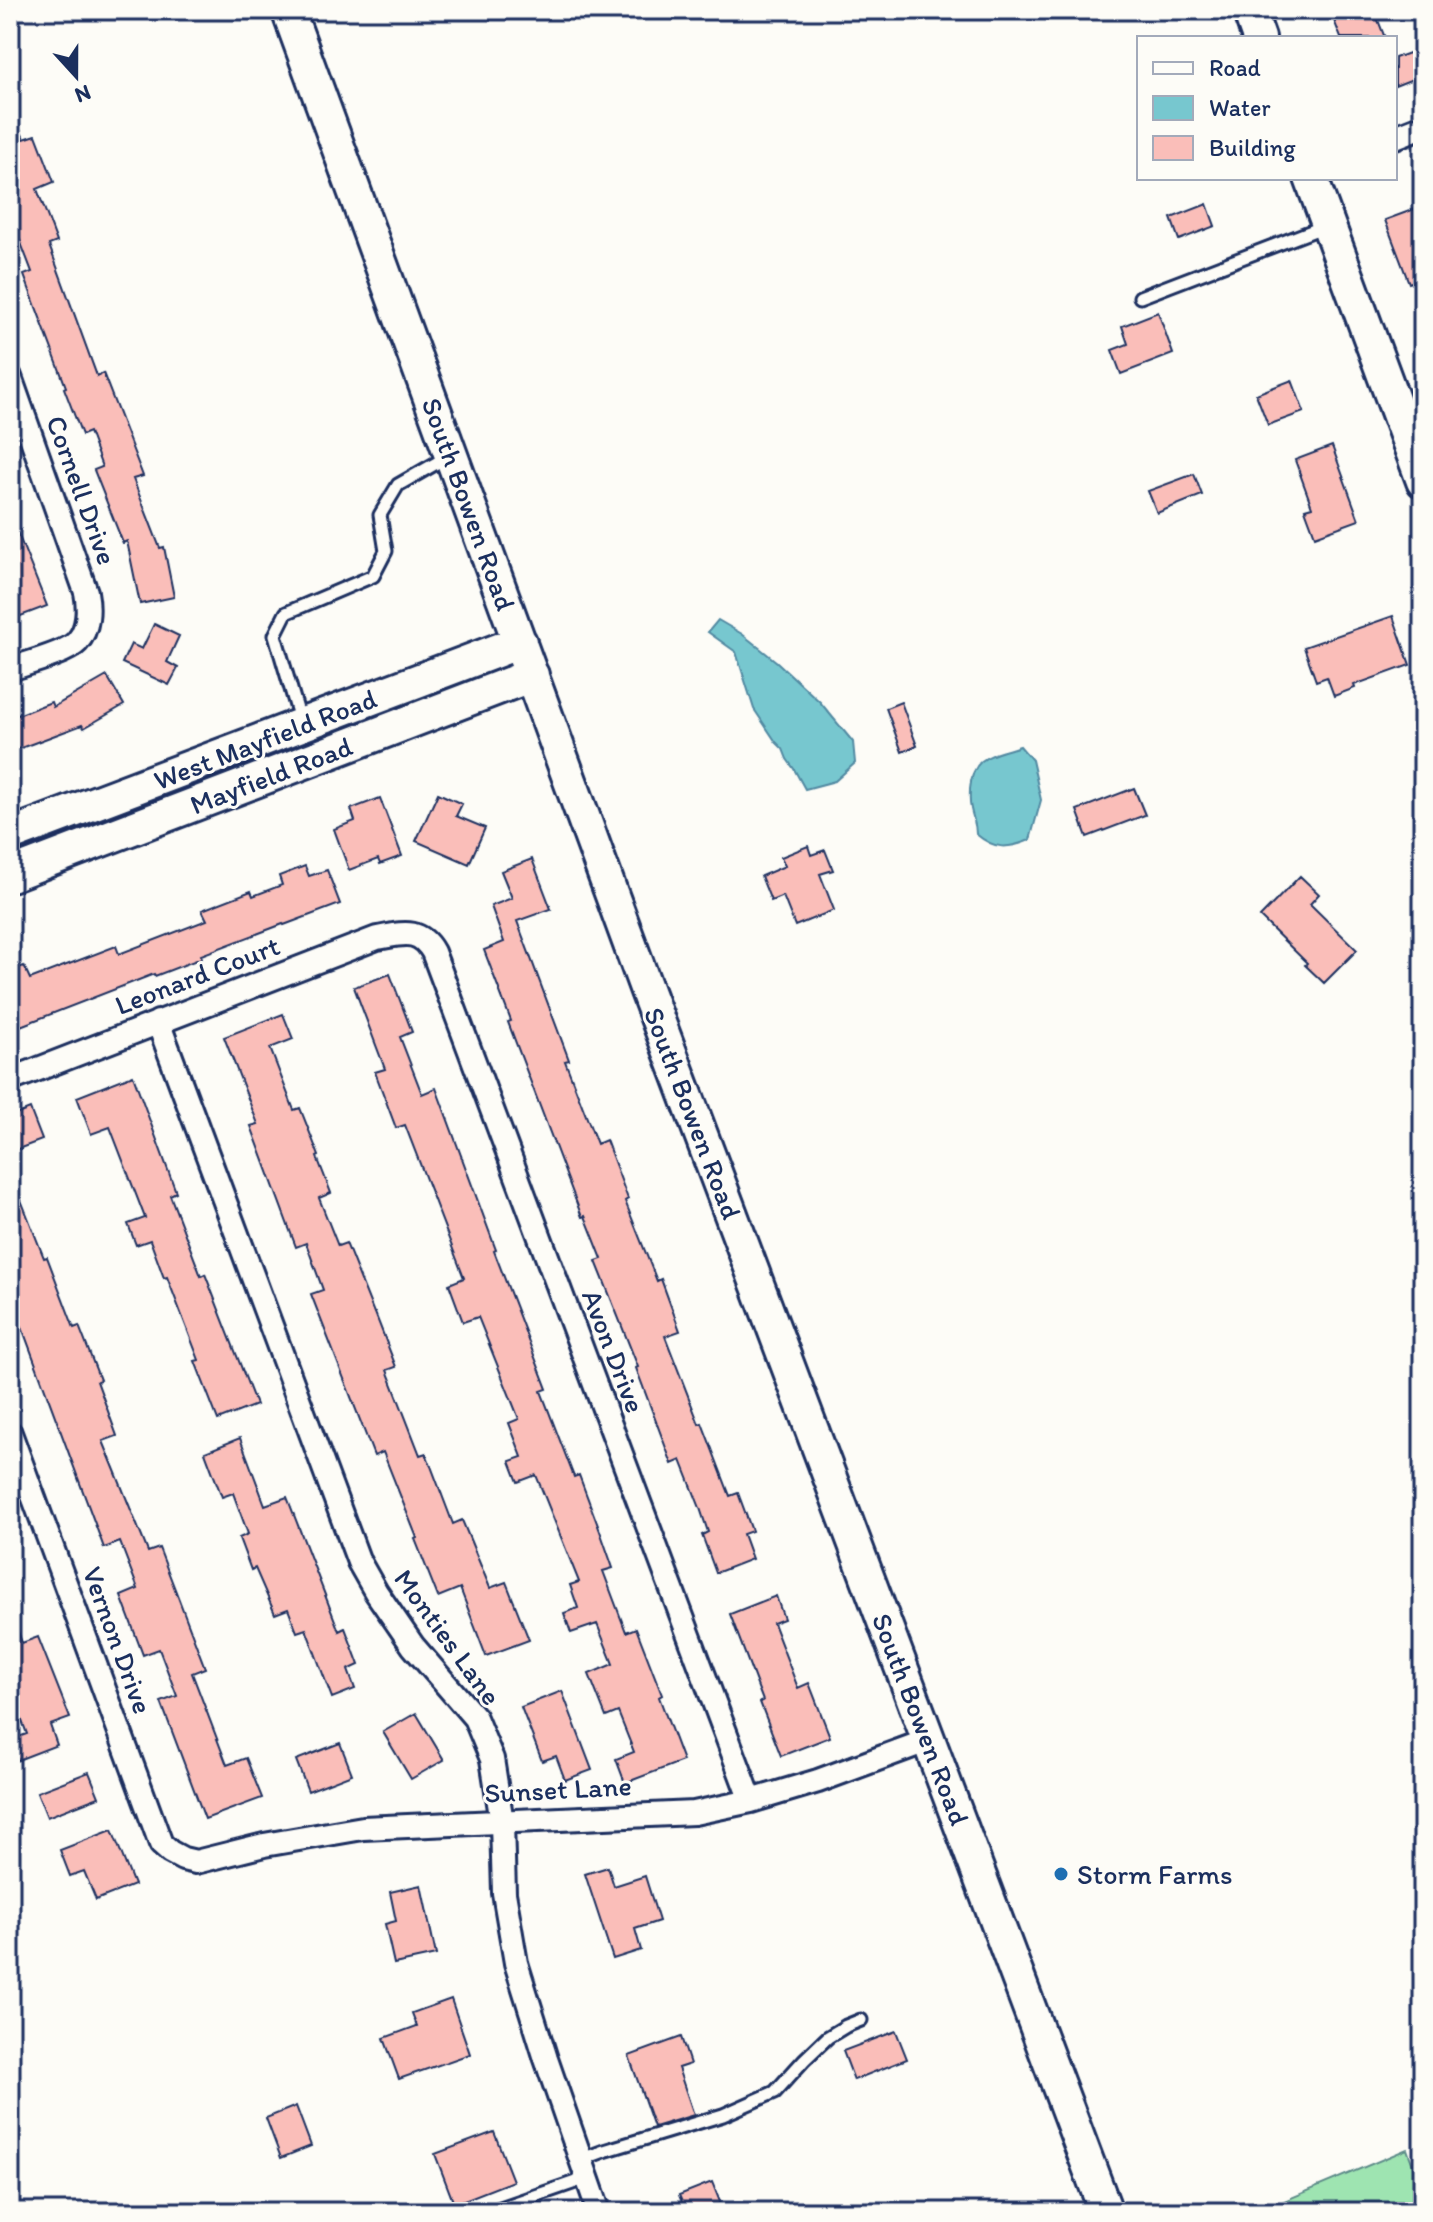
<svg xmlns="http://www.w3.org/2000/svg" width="1433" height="2222" font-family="Itim,sans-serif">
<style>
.green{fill:#9ee4b1;stroke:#5c8a88;stroke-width:2}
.water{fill:#77c7cf;stroke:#528aa2;stroke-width:2}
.building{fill:#fabeb9;stroke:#1b2f5e;stroke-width:2}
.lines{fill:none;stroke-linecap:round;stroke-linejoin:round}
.lane-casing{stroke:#1b2f5e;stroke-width:17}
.street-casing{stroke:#1b2f5e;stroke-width:28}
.secondary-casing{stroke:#1b2f5e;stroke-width:38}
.lane{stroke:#fdfcf7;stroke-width:11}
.street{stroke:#fdfcf7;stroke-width:22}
.secondary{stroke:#fdfcf7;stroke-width:32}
.poi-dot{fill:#1f6fb2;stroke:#fdfcf7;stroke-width:3}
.labels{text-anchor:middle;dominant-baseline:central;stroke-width:6;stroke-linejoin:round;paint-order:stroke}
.street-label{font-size:28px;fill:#1b2f5e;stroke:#fdfcf7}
.poi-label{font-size:28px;fill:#1b2f5e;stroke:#fdfcf7;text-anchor:start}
</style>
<rect width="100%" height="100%" fill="#fdfcf7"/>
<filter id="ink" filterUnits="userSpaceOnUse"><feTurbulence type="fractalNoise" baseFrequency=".0125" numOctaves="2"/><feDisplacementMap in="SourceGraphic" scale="16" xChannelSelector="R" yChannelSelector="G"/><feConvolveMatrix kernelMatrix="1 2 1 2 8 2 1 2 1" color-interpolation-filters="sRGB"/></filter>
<g filter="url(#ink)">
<path class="green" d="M1407,2149l16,43v20h-165z"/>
<path class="water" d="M718,620l24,14 35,28 43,40 33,40 2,21 -20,18 -30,8 -11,-20 -7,-10 -4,-10 -7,-7 -22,-33 -18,-57 -28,-20z
M1020,746l12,14 9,40 -11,40c-22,9 -35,10 -54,-6 0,-11 -3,-15 -5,-25 -2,-7 -1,-14 -1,-20 3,-35 22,-33 50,-43z"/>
<path class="building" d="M1330,10h44l11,28h-44z
M1414,51l9,24 -28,11v-28z
M10,106l14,33 12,-4 18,47 -17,7 20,53 -8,3 48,131 6,-3 40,103 -10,3 27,69 4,-1 10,50 -34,7 -13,-63 -4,2 -29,-73 8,-3 -13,-35 -7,3 -18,-47 2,-1 -42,-112 8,-3 -22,-58z
M1207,204l8,22 -36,14 -8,-22z
M1423,206v72l-14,5 -24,-63z
M1158,312l15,42 -52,20 -9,-24 16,-6 -6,-18z
M1292,380l12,32 -36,13 -12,-31z
M1332,446l27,74 -44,16 -10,-27 7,-2 -17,-47z
M1194,474l8,21 -45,18 -9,-22z
M10,514l37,92 -37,14z
M1393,616l17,49 -56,20 1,3 -21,8 -7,-19 -11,4 -12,-34z
M154,624l25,12 -12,26 11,6 -9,17 -47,-22 9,-19 11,5z
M107,676l17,29 -40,23 -2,-3 -72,27v-34l41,-16 2,5z
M901,702l16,44 -15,6 -16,-44z
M1134,788l11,27 -58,22 -10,-27z
M438,793l24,11 -6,12 29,12 -16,36 -53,-23z
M380,798l22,58 -22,8 -2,-5 -29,11 -15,-41 21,-8 -4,-12z
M808,846l3,9 14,-5 8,20 -13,4 14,36 -39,16 -12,-30 -12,5 -10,-25 24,-10 -4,-9z
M532,859l19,50 -34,12 52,139 -4,1 32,83 9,-4 22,59 -3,2 32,80 4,-2 19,52 -15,5 34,88 3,-1 28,73 8,-3 14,38 -9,3 9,25 -36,14 -14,-38 6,-3 -8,-24 -19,-48 -9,4 -36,-96 2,-1 -42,-106 6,-2 -17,-43 -3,1 -49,-129 -25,-66 3,-1 -27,-71 20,-8 -13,-36 21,-8 -11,-27z
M305,866l4,10 18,-6 13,34 -56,21 -1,-1 -82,31 1,3 -47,18 -1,-2 -144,56v-59l14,-5 6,13 86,-33 3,8 88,-34 -5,-10 49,-19 2,5 29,-11 -3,-9z
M1300,876l19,18 -9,10 47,46 -33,33 -19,-18 2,-2 -47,-46z
M390,974l22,58 -12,5 22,57 14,-6 60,162 -2,1 53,138 -6,2 33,86 5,-2 21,56 13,37 -10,3 23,61 10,-4 26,67 -3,2 24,64 -58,22 -9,-24 18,-7 -16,-40 -12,5 -17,-43 24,-10 -16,-40 -26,9 -7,-20 14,-5 -8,-23 9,-3 -43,-107 -18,7 -8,-21 12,-4 -13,-34 10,-4 -41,-102 -15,5 -14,-38 15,-6 -59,-153 -9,3 -21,-56 10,-3 -31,-82z
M283,1014l10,25 -23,9 24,62 6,-2 19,48 -2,1 14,36 -12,5 19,48 8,-3 28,70h1l21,54 -9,3 33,85 6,-2 27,71 9,-4 28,68 16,-6 23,58 -43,16 -26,-68 -22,9 -23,-58 2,-1 -34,-86 -9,4 -63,-162 12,-4 -17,-47 -10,4 -45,-121 7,-2 -34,-87z
M133,1075l43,117 -6,3 31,81 4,-2 51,131 -38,15 -23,-59 4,-1 -32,-83 -3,1 -14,-38 -14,5 -8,-21 17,-6 -35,-91 -19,7 -14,-37z
M30,1109l12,31 -32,12v-35z
M10,1172l34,86 3,-1 27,71 5,-2 21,54 -3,1 20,55 -14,5 45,111 11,-4 19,49 27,71 -13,5 35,92 19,-7 16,40 -57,21 -44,-117 16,-6 -18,-47 -16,6 -22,-59 17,-7 -18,-47 -16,6 -94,-253z
M240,1438l25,67 22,-8 52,134 6,-3 14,37 -11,5 7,19 -23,9 -26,-69 -9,3 -9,-23 -13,5 -20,-46 -4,2 -12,-32 9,-4 -15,-41 -11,4 -17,-45z
M776,1596l8,23 -11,4 25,65 11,-5 21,54 -49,19 -21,-54 3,-1 -33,-87z
M10,1614h2l10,29 16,-6 32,81 -20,7 7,20 -47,18v-23l17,-6 -17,-45z
M562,1691l30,79 -27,10 -9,-24 -14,5 -21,-54z
M416,1713l28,47 -33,19 -28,-47z
M340,1743l12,31 -44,17 -12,-31z
M89,1772l10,25 -52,20 -10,-25z
M112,1830l22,55 -38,15 -12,-29 -14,5 -10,-26z
M608,1867l6,19 31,-10 14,45 -24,8 6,21 -28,9 -28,-85z
M421,1885l15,70 -42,9 -9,-40 11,-3 -6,-29z
M451,1999l19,55 -71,25 -15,-41 33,-12 -5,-13z
M896,2031l11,28 -53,21 -11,-29z
M681,2037l9,27 -12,4 16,47 -40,12 -25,-71z
M296,2106l15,40 -30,12 -15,-40z
M494,2132l19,49 -59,23 -19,-50z
M712,2182l12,30h-38l-7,-17z"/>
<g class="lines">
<defs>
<path id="lane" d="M1140,297l185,-71
M301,723l-26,-88 11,-22 87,-37 13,-25 -6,-36 18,-30 49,-28
M580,2160l24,-9 119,-36 52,-23 29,-32 24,-23 18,-11 15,-6
M489,2212l98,-34"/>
<path id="street" d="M1395,137l28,-11
M10,377l76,215c3,16 3,37 -9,50 -10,11 -52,22 -67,27
M158,1022l201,540 17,30 37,54 62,72 17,41 10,63 2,71 12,70 30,96 53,153
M10,1080l367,-142c25,-4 42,-11 56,14l318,849
M10,1433l151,411 9,8 13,7 13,3 68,-17 99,-17 331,-15 57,-12 67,-20 111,-41"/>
<path id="secondary" d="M288,10l359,981 459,1221
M1249,10l10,28
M1311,178l112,303
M10,835l510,-193
M10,875l522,-200"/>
</defs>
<use href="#lane" class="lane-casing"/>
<use href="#street" class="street-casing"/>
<use href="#secondary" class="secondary-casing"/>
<use href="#lane" class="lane"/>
<use href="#street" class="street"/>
<use href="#secondary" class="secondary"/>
</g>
</g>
<circle class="poi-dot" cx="1061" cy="1874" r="8"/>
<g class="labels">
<g class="street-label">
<text transform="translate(82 490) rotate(70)">Cornell Drive</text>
<text transform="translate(469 504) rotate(70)">South Bowen Road</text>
<text transform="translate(265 739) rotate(-21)">West Mayfield Road</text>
<text transform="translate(271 775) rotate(-21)">Mayfield Road</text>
<text transform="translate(197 975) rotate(-21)">Leonard Court</text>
<text transform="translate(693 1113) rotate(69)">South Bowen Road</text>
<text transform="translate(614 1351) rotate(69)">Avon Drive</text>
<text transform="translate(448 1637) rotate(54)">Monties Lane</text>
<text transform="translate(118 1640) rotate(70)">Vernon Drive</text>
<text transform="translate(921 1719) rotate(69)">South Bowen Road</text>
<text transform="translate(558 1789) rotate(-3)">Sunset Lane</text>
</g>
<g class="poi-label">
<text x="1077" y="1874">Storm Farms</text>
</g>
</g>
<rect width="1433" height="2222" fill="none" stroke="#fdfcf7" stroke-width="40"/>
<rect x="20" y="20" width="1393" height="2182" fill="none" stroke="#1b2f5e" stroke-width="3" filter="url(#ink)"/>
<rect x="1137" y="36" width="260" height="144" fill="#fdfcf7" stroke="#a3aaba" stroke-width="2"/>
<rect x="1153" y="62" width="40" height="12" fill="#fdfcf7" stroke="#a3aaba" stroke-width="2"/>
<text x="1209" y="76" font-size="24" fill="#1b2f5e">Road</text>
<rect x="1153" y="96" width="40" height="24" fill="#77c7cf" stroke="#a3aaba" stroke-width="2"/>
<text x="1209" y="116" font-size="24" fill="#1b2f5e">Water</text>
<rect x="1153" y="136" width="40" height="24" fill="#fabeb9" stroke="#a3aaba" stroke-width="2"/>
<text x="1209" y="156" font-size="24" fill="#1b2f5e">Building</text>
<g transform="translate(76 76) rotate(159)" stroke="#fdfcf7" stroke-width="6" paint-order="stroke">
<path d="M0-6L14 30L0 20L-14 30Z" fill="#1b2f5e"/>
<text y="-12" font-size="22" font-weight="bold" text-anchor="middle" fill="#1b2f5e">N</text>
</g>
</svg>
